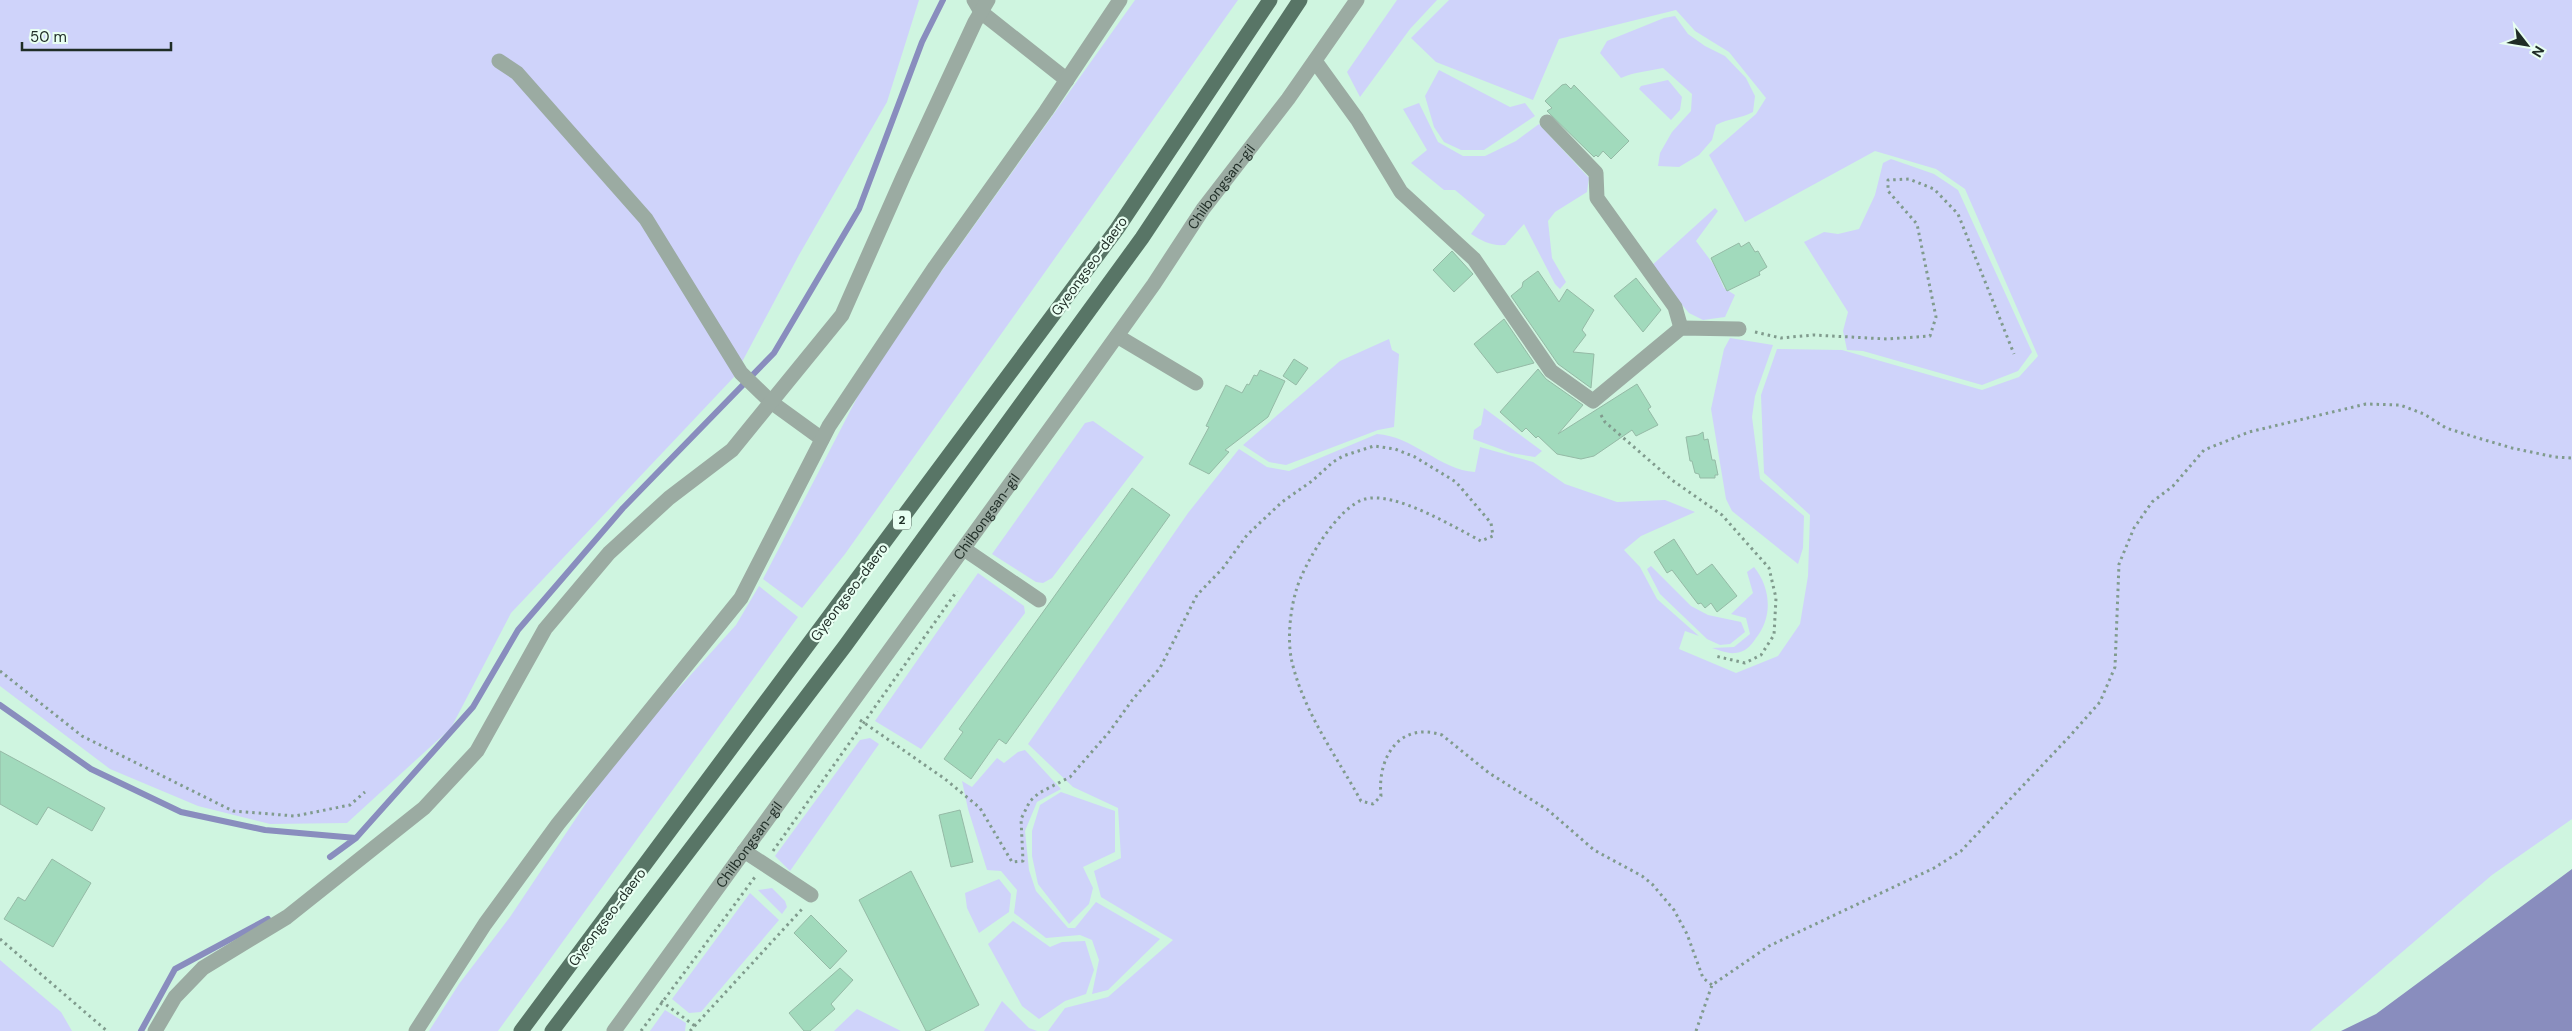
<svg xmlns="http://www.w3.org/2000/svg" width="2572" height="1031" font-family="'DM Sans',sans-serif">
<style>
.green{fill:#cfd3fa}
.water{fill:#898dbe}
.lines{fill:none;stroke-linecap:round;stroke-linejoin:round}
.stream{stroke:#898dbe;stroke-width:6}
.building{fill:#a1dabc;stroke:#95baa6}
.path{stroke:#809b8d;stroke-width:3;stroke-dasharray:2.5 4;stroke-linecap:butt}
.minor{stroke:#9baba2;stroke-width:15}
.major{stroke:#587566;stroke-width:15}
.labels{text-anchor:middle;dominant-baseline:central;stroke-width:4.5;stroke-linejoin:round;paint-order:stroke}
.shield{fill:#e8fff2;stroke:#5b6c63;stroke-width:1}
.shield-label{font-size:12px;font-weight:bold;fill:#1f2d26}
.street-label{font-size:14px;fill:#1f2d26;stroke:#e8fff2}
</style>
<rect width="100%" height="100%" fill="#cff5e0"/>
<path class="green" d="M0,0h919l-32,102 -88,153 -65,122 -223,236 -60,115 -104,95 -77,1 -72,-18 -88,-37 -110,-83z
M1135,0h103l-393,554 -43,54 -39,-29 97,-187 56,-85z
M1397,0h40l-27,29 -50,68 -13,-25z
M1449,0h1123v819l-80,56 -182,156h-1262l17,-23 43,-11 65,-57 -72,-43 -7,-26 27,-13 -3,-50 -45,-21 -45,-43 160,-231 51,-64 28,18 22,4 88,-37c36,2 63,36 98,38l5,-25 53,15 32,22 52,18 48,-2 30,12 -54,24 -17,14 16,17 17,32 42,37 -14,-5 -6,18 57,24 42,-17 22,-32 8,-48 2,-61 -46,-42 -3,-78 16,-46 65,1 140,40 37,-13 19,-21 -73,-167 -29,-20 -61,-18 -130,71 -36,-67 47,-41 10,-16 -37,-46 -34,-21 -19,-21 -117,29 -26,61 -97,-38 -25,-24z
M1675,16l13,18 17,12 20,10 21,22 9,18 -2,16c-13,7 -24,6 -37,13l-4,15 -13,15 -20,12 -21,-1 2,-13 12,-21 19,-21 1,-17 -29,-26c-14,3 -29,4 -42,10l-21,-25 7,-12 57,-23z
M1439,70l71,37 15,-4 10,13 -51,34h-23l-17,-8 -10,-15 -9,-31z
M1668,80l14,17 -2,13 -9,10 -32,-31 2,-3z
M1419,103l19,39 25,14h22l31,-15 23,-17 50,54 -2,14 -32,20 -7,9 4,37 14,24 -6,7 -5,-5 -31,-60 -19,21c-14,1 -23,-4 -34,-11l14,-19 -30,-25h-11l-33,-27 16,-13 -24,-41z
M1891,159l43,15 24,16 74,162 -14,19 -36,14 -119,-34 -16,-1 -4,-19 5,-19 -44,-70 20,-10 14,2 21,-5 16,-34 8,-32z
M1715,208l3,3 -22,30 18,24 10,23 11,7 -10,22 -22,3 -14,-7 -39,-46z
M1730,338l43,7 -18,51 -3,21 8,62 44,37 -1,32 -5,16 -66,-53 -6,-12 -15,-90 13,-60z
M1389,339l3,11 7,4 -5,73 -16,3 -92,35 -17,-3 -26,-17 97,-84z
M1484,408l58,43 -7,6 -24,-4 -38,-14 1,-9 7,-5z
M1093,421l51,36 -92,121 -9,5 -7,-1 -44,-28 93,-131z
M1651,566l40,40 17,9 33,7 4,10 -15,12 -10,1 -13,-6 -47,-45 -13,-25z
M1754,567c17,21 19,50 2,71 -6,9 -11,14 -21,15 -7,1 -16,-3 -23,-5l22,-1 16,-13 -4,-16 -15,-4 22,-21 -6,-21z
M978,573l46,33 1,7 -104,136 -46,-28z
M759,586l39,31 -300,414h-69l30,-47 51,-67 109,-163 117,-129z
M870,738l9,6 -89,127 -15,-15 85,-116z
M1025,750l36,39 -24,13 -12,29 4,39 7,21 32,37h7l21,-26 64,37 -52,51 -16,4 7,-34 -7,-20 -12,-5 -34,3 -32,-25 3,-23 -16,-19 -14,-1 -19,-61 -6,-28 10,6 25,-29 7,5 14,-11z
M1061,792l54,19v41l-32,15 10,21 -4,16 -20,20 -31,-40 -6,-28v-25l8,-26z
M999,879l12,15 -2,18 -30,21 -12,-25 -2,-15z
M772,888l13,13 2,6 -5,7 -24,-24z
M750,893l29,27 -78,92 -12,1 -17,-14z
M1013,921l37,26 12,-5 23,-1 9,29 -8,24 -21,7 -26,18 -17,-13 -34,-62z
M0,960l61,52 11,19h-72z
M1002,1001l27,27 8,3h-53z
M857,1009l44,22h-67z
M665,1010l21,13 -1,8h-35z"/>
<path class="water" d="M2572,869v162h-231l35,-17z"/>
<g class="lines">
<path class="stream" d="M0,705l91,64 90,43 84,18 91,8
M330,857l26,-19 117,-131 45,-77 105,-122 151,-155 85,-144 63,-167 21,-42
M141,1031l34,-62 93,-50"/>
</g>
<path class="building" d="M1566,84l5,5 3,-4 55,56 -18,18 -8,-8 -5,6 -2,-2 -2,2 -47,-46 5,-3 -7,-7 17,-16z
M1749,242l6,10 3,-1 9,16 -8,5 1,3 -33,16 -16,-33 28,-15 2,4z
M1452,251l21,23 -19,18 -21,-22z
M1538,271l21,31 8,-13 27,21 -12,20 4,5 -13,17 21,2 -3,34 -33,-24 -47,-68 11,-9 1,-5z
M1636,278l25,32 -18,22 -29,-36z
M1504,319l30,44 -37,10 -23,-29z
M1294,359l14,9 -12,17 -13,-9z
M1538,369l8,10 37,26 -25,29 79,-50 14,23 -3,2 10,16 -22,11 -4,-6 -38,26 -13,3 -24,-5 -19,-18 -2,2 -10,-10 -4,4 -22,-20z
M1260,370l25,11 -17,36 -43,33 4,2 -20,22 -20,-10 20,-37 -3,-1 20,-41 16,8 5,-9 2,1 5,-10 3,1z
M1703,432l1,8 4,-1 4,21h3l3,15h-3v3h-15l-1,-4 -4,-1 -3,-12h-2l-4,-24 12,-2z
M1132,488l38,27 -164,229 -7,-5 -28,40 -27,-20 19,-27 -4,-3z
M1674,539l23,36 15,-11 25,32 -20,16 -6,-9 -6,5 -4,-5 -3,1 -26,-34 -5,3 -13,-21z
M0,751l105,57 -13,23 -44,-24 -11,18 -37,-21z
M960,810l13,52 -22,5 -12,-52z
M52,859l39,24 -38,64 -49,-28 14,-22 7,4z
M911,871l68,134 -50,26h-3l-67,-131z
M811,915l36,36 -17,18 -36,-36z
M840,968l13,12 -22,24 4,5 -25,22h-6l-15,-18z"/>
<g class="lines">
<path class="path" d="M1755,332l26,6 32,-3 74,4 43,-3 6,-19 -19,-93 -29,-33v-11l21,-1 25,10 24,25 56,140
M1601,415l4,7 67,58 50,35 47,53 7,30 -2,37 -13,20 -16,8 -30,-7
M0,671l82,65 151,75 62,5 55,-11 15,-13
M860,720l85,59 35,29 32,54 11,-1 -2,-42 9,-18 9,-8 31,-16 40,-46 23,-32 27,-31 37,-73 26,-27 24,-33 35,-33 30,-21 21,-19 10,-6 31,-10 21,3 20,8 41,25 35,41 2,13 -12,5c-27,-14 -86,-50 -116,-42 -27,7 -62,66 -69,92 -6,20 -9,50 -4,71 12,51 45,95 69,139l12,3 8,-8c-4,-38 18,-75 61,-61l47,38 59,37 46,40 48,26 10,8 22,26 13,24 16,44 9,7
M773,851l184,-260
M0,939l107,92
M661,1001l34,25
M641,1031l114,-154
M690,1031l113,-123
M1696,1031l16,-46 57,-39 165,-78 27,-17 108,-114 31,-35 15,-35 4,-103 15,-36 18,-26 21,-16 31,-36 45,-18 117,-28 34,1 24,9 22,14 32,10 34,10 43,9 17,1"/>
<g class="minor">
<path d="M974,0l7,12 86,68"/>
<path d="M499,61l18,12 129,146 95,154 30,29 51,37"/>
<path d="M1315,61l42,58 44,73 73,67 77,112 42,30 88,-73 58,1"/>
<path d="M1547,122l49,51 1,25 78,109 6,21"/>
<path d="M1117,336l79,47"/>
<path d="M964,549l75,51"/>
<path d="M744,851l67,44"/>
<path d="M155,1031l20,-34 28,-29 84,-51 137,-109 53,-57 68,-122 64,-76 60,-55 63,-48 110,-135 61,-138 72,-155 13,-22"/>
<path d="M416,1031l69,-107 73,-100 183,-226 88,-172 106,-159 111,-156 74,-111"/>
<path id="s1" d="M614,1031l467,-645 73,-102 49,-75 85,-110 69,-99"/>
</g>
<path class="major" d="M521,1031l596,-802 153,-229
M552,1031l293,-385 297,-408 158,-238"/>
</g>
<g class="labels">
<rect class="shield" x="893" y="510.5" width="18" height="19" rx="4"/>
<g class="shield-label">
<text x="902" y="520">2</text>
</g>
<g class="street-label">
<text stroke="none"><textPath href="#s1" startOffset="1040">Chilbongsan-gil</textPath></text>
<text transform="translate(1089 266) rotate(-54)">Gyeongseo-daero</text>
<text stroke="none"><textPath href="#s1" startOffset="635">Chilbongsan-gil</textPath></text>
<text transform="translate(849 592) rotate(-53)">Gyeongseo-daero</text>
<text stroke="none"><textPath href="#s1" startOffset="230">Chilbongsan-gil</textPath></text>
<text transform="translate(607 917) rotate(-53)">Gyeongseo-daero</text>
</g>
</g>
<g transform="translate(2527 45) rotate(121)" stroke="#e8fff2" stroke-width="4" paint-order="stroke">
<path d="M0-4L9 19L0 12L-9 19Z" fill="#1f2d26"/>
<text y="-8" font-size="14" font-weight="bold" text-anchor="middle" fill="#1f2d26">N</text>
</g>
<path d="M22 42v8h149v-8" fill="none" stroke="#1f2d26" stroke-width="2.5"/>
<text x="30" y="42" font-size="15" fill="#1f2d26" stroke="#e8fff2" stroke-width="4" paint-order="stroke">50 m</text>
</svg>
